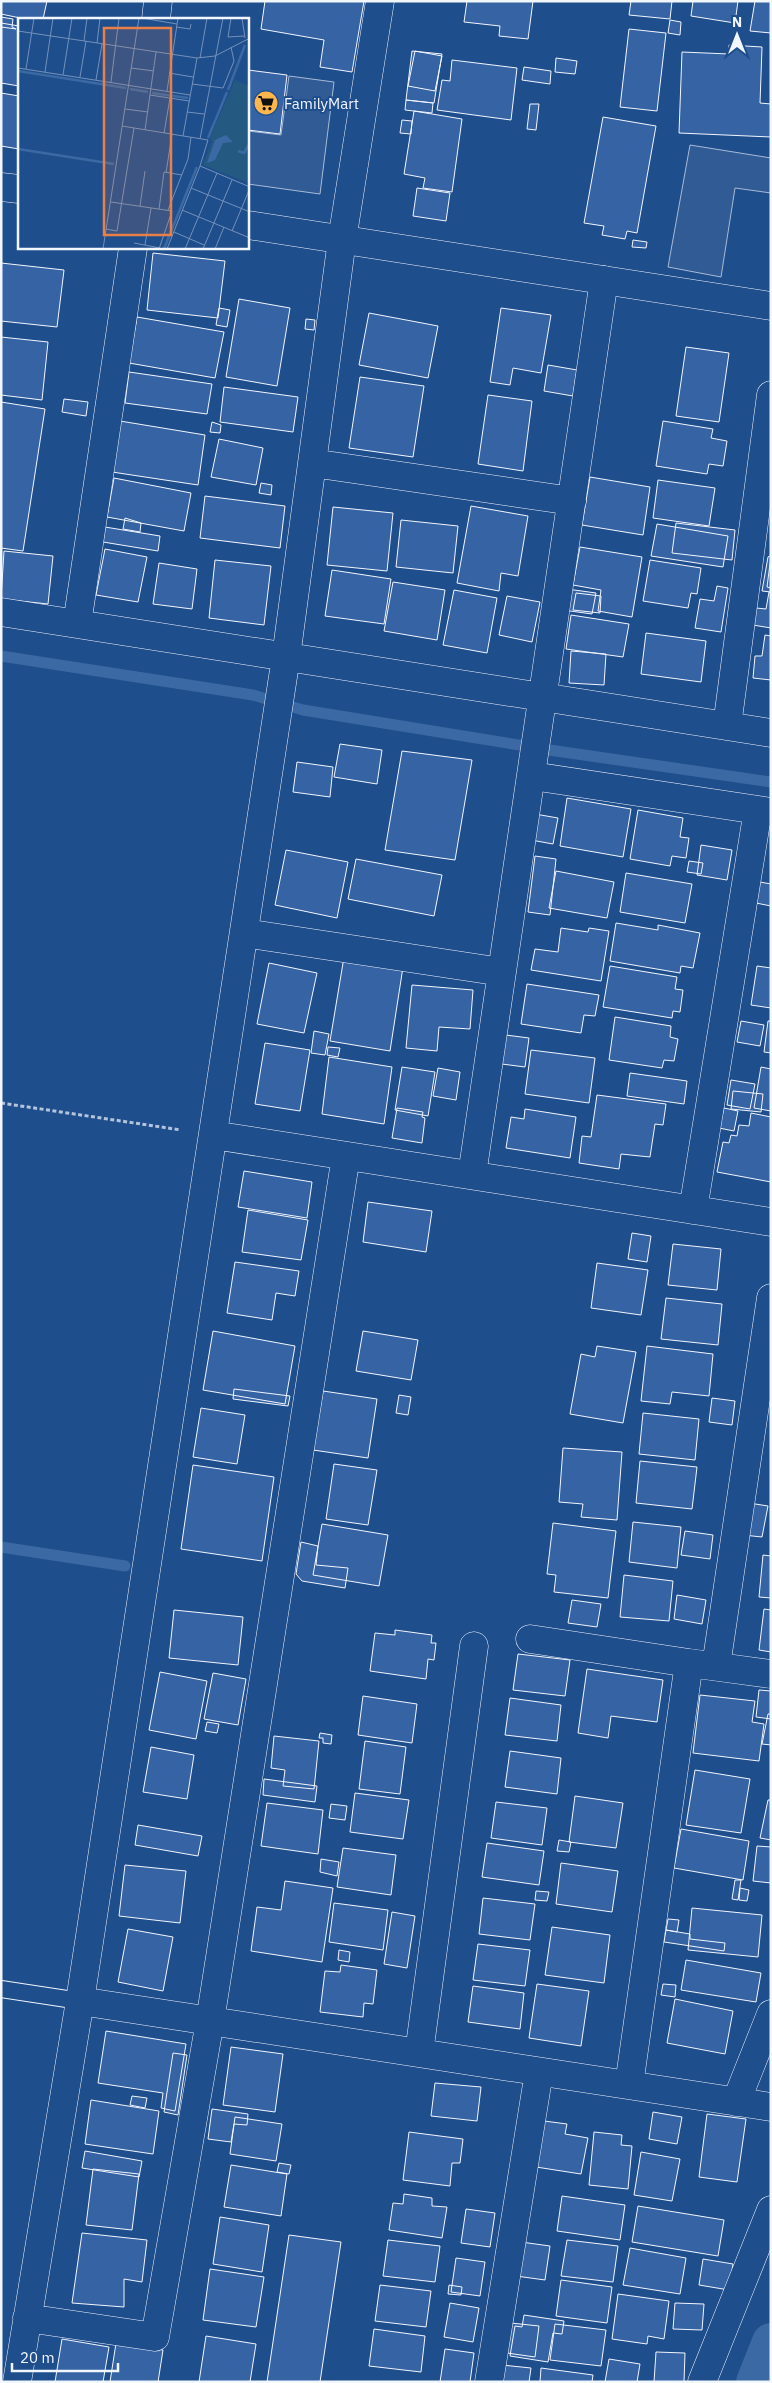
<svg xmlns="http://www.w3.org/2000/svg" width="772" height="2383" font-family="'IBM Plex Sans',sans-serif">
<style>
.parking{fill:#305b95;stroke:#a8bbd7}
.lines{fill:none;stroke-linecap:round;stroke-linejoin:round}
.stream{stroke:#3b69a3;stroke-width:11}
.canal{stroke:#3b69a3;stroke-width:38}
.building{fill:#3563a3;stroke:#f2f6ff}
.lane-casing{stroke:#f2f6ff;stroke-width:18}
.street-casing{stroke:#f2f6ff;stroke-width:29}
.secondary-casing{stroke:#f2f6ff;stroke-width:29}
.path{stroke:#b3c4dc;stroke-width:3;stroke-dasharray:4 2.5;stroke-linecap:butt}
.lane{stroke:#1f4e8c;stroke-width:16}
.street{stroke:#1f4e8c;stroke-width:28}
.secondary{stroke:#1f4e8c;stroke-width:28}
.labels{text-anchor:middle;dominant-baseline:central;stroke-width:4;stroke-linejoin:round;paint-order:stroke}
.poi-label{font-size:15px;fill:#f2f6ff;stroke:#1f4e8c;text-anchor:start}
.inset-river{fill:none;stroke:#3b69a3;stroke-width:2.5}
.inset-road{fill:none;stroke:#7391ba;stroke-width:1}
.view{fill:#ea8049;fill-opacity:0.15;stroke:#ea8049;stroke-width:2.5}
.inset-edge{fill:none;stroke:#f2f6ff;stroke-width:2.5}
</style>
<rect width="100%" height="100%" fill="#1f4e8c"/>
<path class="parking" d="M289,76l45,6 -14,112 -72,-10v-53l33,4z
M690,145l81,13v35l-36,-5 -14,89 -53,-10z"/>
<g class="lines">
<path class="stream" d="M1,656l252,39 50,15 253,41 215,31
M1,1547l124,19"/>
<path class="canal" d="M755,2382l16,-40"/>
</g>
<path class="building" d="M1,1h46l-4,18h-18l-24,-5z
M265,1h99l-12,71 -32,-5 4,-27 -63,-11z
M467,1h66l-5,38 -29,-3 1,-10 -36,-4z
M631,1h41l-2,18 -41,-4z
M693,1h45l-3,22 -44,-7z
M755,1h16v32l-21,-2z
M1,17l12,2 -1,8 4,2 -15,-2z
M670,20l11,2 -1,13 -12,-2z
M1,23l18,3v60l-18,-3z
M629,29l37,4 -9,78 -37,-4z
M729,45l33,2 -2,56 11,1v33l-92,-4 3,-81 47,2z
M412,51l30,3 -8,49 -28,-3z
M415,51l27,5 -7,35 -27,-5z
M556,58l21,3 -2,13 -20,-2z
M452,60l65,8 -6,52 -74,-10 5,-30 8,1z
M524,67l27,4 -1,13 -28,-4z
M248,70l39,5 -7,59 -32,-4z
M1,93l18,3v53l-18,-3z
M406,100l27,3 -1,10 -27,-3z
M530,104h9l-3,26 -9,-1z
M414,111l48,8 -10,73 -29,-4 2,-10 -21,-4z
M603,117l53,9 -19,107 -10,-2 -2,8 -23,-4 2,-9 -20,-3z
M402,120l10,1 -1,13 -11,-1z
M417,188l33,5 -4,28 -33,-5z
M633,240l14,2 -1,6 -14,-1z
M153,253l72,8 -7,57 -71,-8z
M1,263l63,7 -7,57 -56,-6z
M239,299l51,9 -13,78 -51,-9z
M219,308l11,2 -3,17 -11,-2z
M501,308l50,7 -10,58 -28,-5 -3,17 -20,-3z
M369,313l69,13 -10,52 -69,-13z
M137,317l87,15 -9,46 -86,-15z
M306,319l9,1 -1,10 -9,-1z
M1,337l47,5 -6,58 -41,-5z
M686,347l43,6 -10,69 -43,-6z
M548,365l29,5 -4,26 -29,-5z
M129,372l83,12 -5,30 -82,-11z
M360,377l64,9 -11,71 -64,-9z
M224,387l74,10 -5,35 -73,-10z
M488,395l44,6 -9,70 -45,-7z
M64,399l24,3 -2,14 -24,-4z
M1,402l44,7 -22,142 -22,-3z
M120,421l85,14 -7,50 -86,-13z
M663,421l50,8 -2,9 16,3 -4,25 -14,-2 -2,10 -51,-8z
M212,422l9,3 -1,8 -10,-1z
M219,439l44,9 -7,37 -45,-8z
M590,477l60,10 -7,48 -61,-10z
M114,478l77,15 -7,38 -77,-14z
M658,480l57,8 -6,38 -56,-8z
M261,483l11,2 -1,10 -12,-2z
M205,496l80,10 -5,42 -80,-10z
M471,506l57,10 -10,60 -17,-3 -2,18 -42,-8z
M333,507l60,6 -6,58 -60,-6z
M125,518l16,5 -1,9 -17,-3z
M401,520l57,6 -5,47 -57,-6z
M676,523l59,7 -3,30 -60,-7z
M657,524l71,12 -5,31 -72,-11z
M105,527l55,9 -2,15 -55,-9z
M580,547l62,10 -10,60 -34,-6 3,-21 -28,-5z
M105,549l42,8 -9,45 -42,-7z
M4,551l49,5 -5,48 -47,-5z
M771,555v37l-9,-1 6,-34z
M771,556v32l-4,-1z
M215,560l56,6 -7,59 -55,-7z
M650,560l51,8 -4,26 -6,-1 -3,15 -45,-7z
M159,563l38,6 -5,40 -39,-5z
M332,570l59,9 -7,45 -59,-8z
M393,582l52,8 -8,50 -53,-9z
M717,586l11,2 -7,44 -26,-4 5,-29 14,2z
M567,589l29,4 -4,21 -29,-4z
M454,590l43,8 -10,55 -44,-8z
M769,592l2,1v35l-18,-3 3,-17 10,1z
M576,593l25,3 -1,17 -27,-3z
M507,596l33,6 -8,40 -33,-7z
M571,615l58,9 -6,33 -57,-8z
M646,633l60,8 -5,41 -60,-8z
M765,635l6,1v44l-18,-2 2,-22h7z
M571,651l35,3 -2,31 -35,-2z
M340,744l42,6 -5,34 -43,-7z
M402,751l70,9 -17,100 -70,-10z
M297,762l36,5 -3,30 -37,-5z
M567,798l64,11 -8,48 -63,-11z
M638,810l45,8 -3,19 9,1 -3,20 -14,-2 -2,10 -40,-7z
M535,814l23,4 -5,26 -22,-4z
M701,845l31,5 -5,30 -30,-5z
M286,850l62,12 -11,56 -62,-13z
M535,856l21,3 -6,56 -22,-3z
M356,859l86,16 -8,41 -86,-17z
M689,861l14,2 -2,11 -14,-2z
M556,871l58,11 -7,36 -58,-10z
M626,873l66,11 -7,39 -65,-11z
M760,882l11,2v22l-15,-3z
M616,923l42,7v-5l42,8 -7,35 -12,-2 -1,7 -70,-12z
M561,928l27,4 1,-4 20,3 -8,50 -70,-11 4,-21 23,3z
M344,957l59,10 -13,84 -60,-10z
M269,963l48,10 -13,60 -47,-9z
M610,966l67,11 -2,12 8,1 -3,22 -7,-1 -1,7 -69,-11z
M757,966l14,2v40l-20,-3z
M527,984l72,11 -4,21 -11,-1 -3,18 -60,-9z
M412,985l61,5 -3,39 -31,-2 -2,24 -31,-3z
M615,1017l56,9 -1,11 8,2 -4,22 -10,-1 -2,8 -53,-8z
M741,1021l23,4 -4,21 -23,-4z
M768,1021h3v32l-7,-1z
M314,1031l15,3 -4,21 -14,-2z
M498,1034l31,4 -4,29 -31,-4z
M265,1043l45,7 -10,61 -45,-7z
M328,1047l12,1 -2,9 -11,-2z
M531,1050l64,8 -6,45 -64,-9z
M329,1057l63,10 -8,57 -62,-10z
M402,1067l33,5 -7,44 -33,-6z
M761,1067l10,2v42l-17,-3z
M438,1068l22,4 -4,28 -23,-4z
M630,1073l57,8 -3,23 -57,-8z
M731,1080l24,4 -5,25 -23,-4z
M733,1091l30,3 -2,18 -30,-3z
M597,1095l69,9 -3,21 -8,-1 -5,33 -29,-3 -2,15 -40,-6 3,-27 9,1z
M397,1108l26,4 -1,5 3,1 -3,25 -30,-5z
M724,1108l14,3 -4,20 -15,-3z
M525,1109l51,8 -6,41 -64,-10 5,-31 13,2z
M751,1113l20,4v65l-54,-10 6,-30 6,1 2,-8 6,1 2,-11 10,1z
M244,1171l68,11 -5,36 -69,-11z
M368,1202l64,9 -6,41 -63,-10z
M248,1210l60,10 -7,40 -59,-8z
M632,1233l19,3 -4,26 -19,-3z
M673,1244l48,5 -4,41 -49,-5z
M235,1262l64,9 -4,25 -19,-3 -4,27 -45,-7z
M597,1263l51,7 -7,45 -50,-7z
M666,1298l56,6 -4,41 -57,-6z
M213,1331l82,15 -10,58 -82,-14z
M363,1331l55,9 -7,40 -55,-9z
M597,1346l39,6 -13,71 -53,-9 11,-60 14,3z
M647,1346l66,8 -4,42 -37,-4 -2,12 -29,-3z
M234,1389l56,7 -2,10 -55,-7z
M323,1391l54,8 -9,59 -55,-8z
M399,1395l12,2 -3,18 -12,-2z
M712,1398l23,3 -3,24 -23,-3z
M201,1408l44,7 -8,49 -44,-7z
M643,1413l56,6 -4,41 -56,-6z
M563,1448l59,4 -5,68 -36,-3 2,-13 -24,-2z
M640,1461l57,6 -5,42 -56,-6z
M334,1464l43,6 -9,55 -42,-6z
M193,1465l81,12 -12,84 -81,-12z
M749,1503l19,3 -6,31 -19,-2z
M633,1522l48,5 -4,41 -48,-6z
M553,1523l63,8 -8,67 -54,-6 2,-17 -9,-1z
M322,1524l66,11 -9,51 -66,-11z
M685,1531l28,4 -3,24 -29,-4z
M301,1542l17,4 -2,19 32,3 -3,20 -43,-7 -6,-7z
M763,1555l8,1v42l-12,-1z
M624,1575l49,6 -4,40 -49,-4z
M677,1595l29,5 -4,24 -28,-5z
M572,1600l29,4 -4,23 -29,-4z
M764,1609l7,1v42l-12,-2z
M174,1610l69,7 -5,48 -69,-7z
M395,1630l37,5 -1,8h5l-2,17 -6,-1 -2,20 -56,-8 5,-38 20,2z
M518,1654l52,6 -5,36 -52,-6z
M587,1669l76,11 -6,42 -46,-6 -3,22 -30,-5z
M160,1672l47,9 -11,58 -47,-9z
M213,1673l33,6 -8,46 -34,-6z
M759,1690l12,1v28l-15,-2z
M700,1695l55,6 -3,21 12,2 -5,37 -66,-8z
M363,1696l54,8 -5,39 -54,-8z
M510,1698l51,7 -4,36 -52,-6z
M768,1714h3v31l-9,-1z
M207,1722l12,2 -2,9 -12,-2z
M320,1733l12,2 -1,9 -8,-1v-5h-4z
M274,1736l45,5 -5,48 -31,-3 2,-16 -14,-2z
M365,1741l41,6 -6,47 -41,-5z
M151,1747l43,8 -7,44 -44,-7z
M510,1751l51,7 -4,36 -52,-7z
M695,1770l55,9 -9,54 -55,-8z
M264,1779l53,7 -2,16 -52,-7z
M355,1793l54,7 -6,39 -53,-7z
M575,1796l48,7 -7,45 -47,-6z
M768,1800h3v40l-11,-2z
M496,1802l51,6 -5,37 -51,-7z
M267,1803l56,7 -5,44 -57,-8z
M331,1804l16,2 -2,14 -16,-2z
M138,1825l64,11 -4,20 -63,-11z
M681,1829l68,12 -6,39 -69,-12z
M559,1840l12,2 -2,10 -12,-1z
M487,1843l57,8 -5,34 -57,-8z
M757,1846l14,1v36l-18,-2z
M343,1848l53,7 -5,40 -54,-8z
M321,1859l18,3 -2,14 -17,-4z
M561,1863l57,8 -6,41 -56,-8z
M125,1865l61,6 -6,52 -61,-7z
M735,1880h6l-3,20 -6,-1z
M285,1881l48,7 -11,74 -71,-11 6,-44 24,3z
M740,1888l9,2 -2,11 -8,-1z
M536,1891l13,1 -2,9 -12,-1z
M483,1898l52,6 -5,36 -51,-6z
M334,1903l54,7 -5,40 -54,-8z
M692,1908l70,7 -4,42 -70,-7z
M392,1912l23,4 -8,52 -23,-4z
M668,1919l11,1 -2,12 -11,-2z
M552,1927l58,8 -6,48 -59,-8z
M128,1929l45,8 -10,54 -45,-9z
M666,1930l24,4v5l35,4 -1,8 -60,-9z
M478,1944l52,6 -5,36 -52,-6z
M339,1950l11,2 -1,10 -11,-2z
M686,1960l75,13 -5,29 -75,-12z
M341,1965l36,5 -4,34 -9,-1 -1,14 -43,-5 5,-41 15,1z
M537,1984l52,7 -8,55 -52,-8z
M663,1984l13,1 -1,12 -14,-2z
M473,1986l51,7 -4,36 -52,-7z
M675,1999l58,12 -8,43 -58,-11z
M106,2031l80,13 -11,67 -14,-3 2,-15 -65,-10z
M231,2047l52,7 -8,58 -52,-7z
M173,2053l14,2 -9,60 -14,-3z
M435,2083l46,4 -4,34 -46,-5z
M132,2096l15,2 -2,10 -15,-3z
M91,2100l68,11 -6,43 -68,-10z
M212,2109l36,5 -1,11 -13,-1 -3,18 -23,-3z
M653,2112l29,5 -5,27 -28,-5z
M707,2114l39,5 -9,63 -38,-5z
M235,2117l47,7 -6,37 -46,-7z
M544,2121l23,3 -2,10 23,4 -7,36 -45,-7z
M409,2132l54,7 -3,24h-8l-2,23 -47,-6z
M594,2132l28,3 -1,10 11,1 -4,43 -39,-4z
M85,2151l57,10 -3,16 -57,-9z
M641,2152l39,7 -8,42 -38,-6z
M279,2163l12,2 -2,9 -12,-2z
M231,2165l56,9 -6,42 -57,-9z
M93,2169l46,5 -7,56 -46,-5z
M404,2194l28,4v8l15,1 -5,31 -53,-8 4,-27 10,1z
M562,2196l63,9 -5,35 -63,-9z
M638,2206l86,14 -6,36 -86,-14z
M466,2209l29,4 -5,34 -29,-4z
M220,2217l49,8 -7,47 -49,-8z
M82,2233l65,7 -5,42 -18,-3v28l-52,-4z
M289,2235l52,7 -21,140h-53z
M388,2240l52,6 -5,36 -52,-6z
M567,2240l51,6 -5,36 -52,-6z
M521,2242l29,4 -5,34 -29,-4z
M630,2248l56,10 -6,36 -57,-9z
M456,2258l29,4 -5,34 -29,-4z
M703,2259l30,5 -4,26 -30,-5z
M210,2269l54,8 -8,50 -53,-7z
M561,2280l51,7 -5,36 -51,-7z
M380,2285l51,6 -5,36 -51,-6z
M449,2285l13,2 -1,8 -13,-1z
M618,2294l51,7 -5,38 -16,-3 -1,8 -35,-5z
M450,2303l29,5 -6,34 -29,-5z
M675,2303l29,1 -2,26 -29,-1z
M524,2315l40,6 -2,13 -9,-1 -5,29 -38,-6 5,-30 7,1z
M511,2323l28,3 -4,31 -28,-4z
M555,2324l51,6 -5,36 -51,-6z
M374,2329l51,7 -4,36 -52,-6z
M206,2336l50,8 -6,38h-51z
M62,2339l47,8 -6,35h-48z
M116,2343l47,7 -5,32h-48z
M445,2349l29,4 -4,29h-30z
M656,2352l29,1 -1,29h-30z
M609,2359l31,5 -3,18h-32z
M502,2365l29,3 -2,14h-29z
M541,2368l52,7 -1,7h-52z"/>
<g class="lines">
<defs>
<path id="lane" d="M1,1989l79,12"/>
<path id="street" d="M156,19l2,-18
M312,463l260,38
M1,612l770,121
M77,624l56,-376
M727,726l44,-331
M532,776l239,36
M244,933l258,39
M213,1135l558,87
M472,1175l132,-895
M693,1210l65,-400
M530,1639l159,24
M716,1666l55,-368
M80,2001l691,106
M419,2053l55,-407
M629,2085l60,-422 82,11
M736,2102l35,-88
M27,2318l128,19 55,-316 136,-865
M17,2382l63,-381 206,-1344 56,-417 38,-239
M489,2382l50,-310
M702,2382l69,-172"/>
<path id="secondary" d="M1,187l18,2
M248,225l523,81"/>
</defs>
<use href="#lane" class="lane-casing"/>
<use href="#street" class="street-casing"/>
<use href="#secondary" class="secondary-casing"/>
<path class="path" d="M1,1103l180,27"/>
<use href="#lane" class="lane"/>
<use href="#street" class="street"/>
<use href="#secondary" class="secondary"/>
</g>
<defs>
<symbol id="supermarket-disc" viewBox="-11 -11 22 22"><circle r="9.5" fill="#ffb74d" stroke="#1f4e8c"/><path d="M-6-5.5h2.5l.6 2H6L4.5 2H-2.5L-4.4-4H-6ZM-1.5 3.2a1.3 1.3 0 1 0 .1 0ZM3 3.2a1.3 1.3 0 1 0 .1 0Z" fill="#111"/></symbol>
</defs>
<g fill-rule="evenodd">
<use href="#supermarket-disc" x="252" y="89" width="28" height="28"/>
</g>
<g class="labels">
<g class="poi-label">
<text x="284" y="103">FamilyMart</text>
</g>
</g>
<g transform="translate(18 18)">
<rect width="231" height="231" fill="#1f4e8c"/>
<path d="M217,62l14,6v97l-46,-18 9,-24 -2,-3z" fill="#245a82"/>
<path d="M208,117l7,7 -10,1 -8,17 -8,3 8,-23z" fill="#3b69a3"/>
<path class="inset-river" d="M0,53l108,17M112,71l18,3M210,72l17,-45M134,75l36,5M190,120l19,-46M0,131l96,15M220,133l6,2 6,-10M146,231l33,-82"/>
<path class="inset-road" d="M124,0l35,6M213,0l-3,19 16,-1M224,0l3,20M158,9l14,2 1,-5M0,13l179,27 18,-2 35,-18M66,23l3,-23M79,25l3,-25M182,40l7,-40M0,50l172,27M113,50l23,3M8,51l8,-51M27,54l8,-54M151,55l24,4M45,57l9,-57M62,59l6,-36M78,62l6,-36M93,64l8,-64M174,66l31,4 11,-27 -3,-14M149,73l11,-73M132,77l39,6M107,91l23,3M169,94l17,2M104,108l86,14 -8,26M127,112l11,-78M146,115l6,-35M165,118l14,-78M182,121l23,-121M148,155l6,-39M173,170l59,24M93,184l61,9 -13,38M122,188l5,-35M141,191l5,-37 18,3M150,192l20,-51 3,-22M164,192l68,28M88,211l11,2 17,-103M214,213l18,-43M156,214l30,13M116,225l26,5M127,227l6,-37M85,231l36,-231M149,231l33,-83 50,21M167,231l32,-76M185,231l29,-69M197,231l9,-22"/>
<path class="view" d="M86,10h67v207h-67z"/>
<rect width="231" height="231" class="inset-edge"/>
</g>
<rect width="772" height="2383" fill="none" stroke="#f2f6ff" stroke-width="5"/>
<g transform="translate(737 35)" stroke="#1f4e8c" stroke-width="4" paint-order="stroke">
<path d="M0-4L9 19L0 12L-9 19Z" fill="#f2f6ff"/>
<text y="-8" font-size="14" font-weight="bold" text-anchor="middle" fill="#f2f6ff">N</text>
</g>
<path d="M12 2363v8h106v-8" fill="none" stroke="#f2f6ff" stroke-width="2.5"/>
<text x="20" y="2363" font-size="15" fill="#f2f6ff" stroke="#1f4e8c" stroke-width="4" paint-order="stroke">20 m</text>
</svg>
